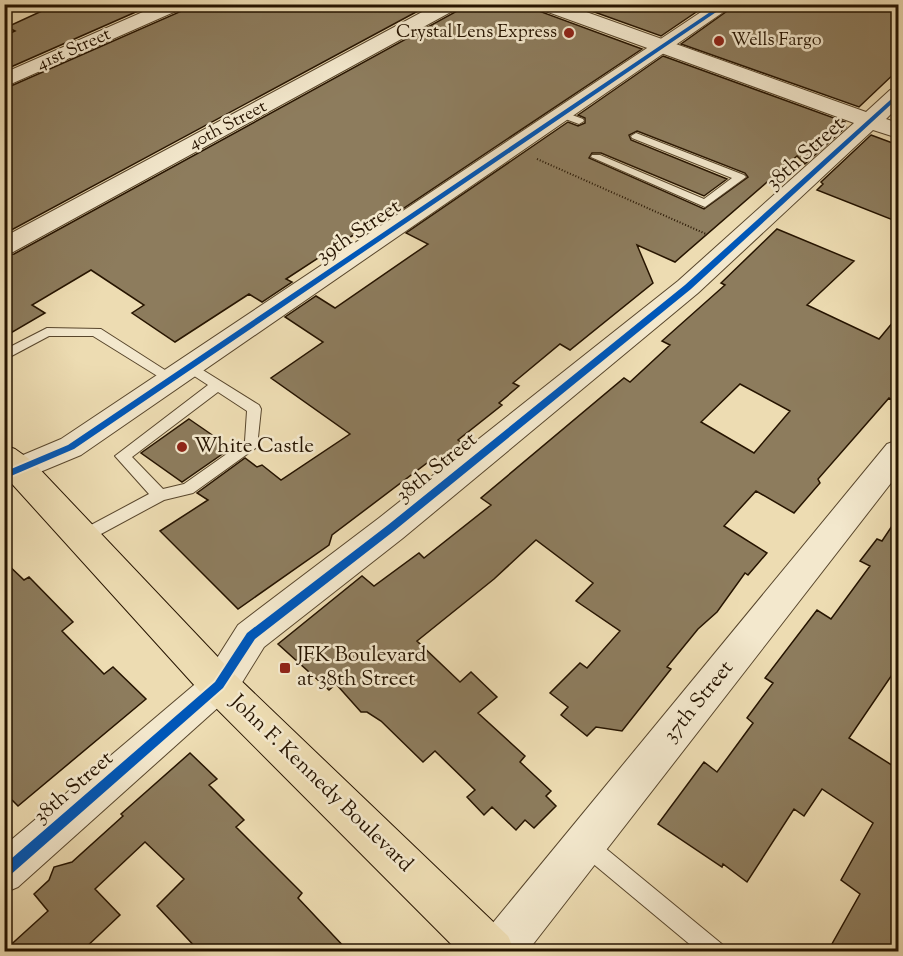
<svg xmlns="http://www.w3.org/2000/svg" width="903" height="956" font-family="'Sorts Mill Goudy',serif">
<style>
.building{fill:#8d7c5d;stroke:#261400;stroke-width:1.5;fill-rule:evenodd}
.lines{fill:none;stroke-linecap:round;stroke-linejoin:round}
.service-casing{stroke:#58462c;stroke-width:2}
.minor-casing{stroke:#58462c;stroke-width:2}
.tertiary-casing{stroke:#58462c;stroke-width:2}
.primary-casing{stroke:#261400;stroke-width:2}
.path{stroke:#261400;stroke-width:2;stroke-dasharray:1 2;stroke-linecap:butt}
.service{fill:#f3e8cd;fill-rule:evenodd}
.minor{fill:#f3e8cd;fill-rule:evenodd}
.tertiary{fill:#f3e8cd;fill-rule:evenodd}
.primary{fill:#eddcb2;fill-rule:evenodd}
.cycleway-casing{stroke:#f3e8cd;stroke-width:4}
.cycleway{fill:#0057b8;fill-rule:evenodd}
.poi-dot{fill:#8f2418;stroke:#f3e8cd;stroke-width:2}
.labels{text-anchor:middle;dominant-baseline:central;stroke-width:5;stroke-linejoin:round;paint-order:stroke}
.far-poi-label{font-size:18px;fill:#261400;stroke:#f3e8cd;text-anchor:end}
.far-street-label{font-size:18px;fill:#261400;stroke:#f3e8cd}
.street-label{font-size:21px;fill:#261400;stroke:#f3e8cd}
.poi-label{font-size:21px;fill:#261400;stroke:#f3e8cd;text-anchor:start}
</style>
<rect width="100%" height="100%" fill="#eddcb2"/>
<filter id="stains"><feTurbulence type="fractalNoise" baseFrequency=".00333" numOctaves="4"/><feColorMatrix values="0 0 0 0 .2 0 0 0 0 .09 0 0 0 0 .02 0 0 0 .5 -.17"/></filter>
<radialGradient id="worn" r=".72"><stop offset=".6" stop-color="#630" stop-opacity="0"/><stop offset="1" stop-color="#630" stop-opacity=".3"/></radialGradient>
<path class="building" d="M57,4h97l-150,66v-34l11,-5 -8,-4z
M188,4h243l-427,230v-145l180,-79z
M463,4h69l4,6 106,39 -259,173 -5,-3 -92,60 6,3 -30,20 -13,-8 -74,48 -43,-29 12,-8 -53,-35 -59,35 13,8 -41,24v-81l10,-2 445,-244z
M572,4h136l-47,32z
M737,4h161v66l-39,37 -178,-63z
M663,56l182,66 -3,3 4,2 -41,37 -8,-8 -122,106 -38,-17 16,38 -83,67 -10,-6 -47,39 6,3 -20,17 3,2 -44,35 8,6 -23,17 -8,-6 -103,78 -3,10 -91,64 -78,-78 48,-31 -11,-7 48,-35 12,9 5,-2 19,15 69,-46 -79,-56 52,-36 -38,-25 31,-21 19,12 93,-64 -22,-11 162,-111 10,4 7,-3v-5l-7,-3zM637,131l108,42 3,4 -44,32 -115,-51 3,-5h9l103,43 23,-17 -96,-39 -2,-5z
M871,135l27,10v77l-81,-32 6,-6 -2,-2z
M777,229l77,32 -47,44 72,34 19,-23v87l-9,-5 -71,81 2,4 -26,30 -38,-22 -32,35 43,27 -19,22 -3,-2 -28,39 -19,17 -31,38 4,2 -49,62 -26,-4 -9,9 -26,-21 7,-8 -18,-14 30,-30 7,5 33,-37 -44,-30 17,-18 -57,-43 -42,39 -77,62 43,41 11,-10 26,25 -19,16 47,43 -5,6 31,29 -5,5 10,10 -22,22 -9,-8 -9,10 -24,-23 -8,8 -17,-18 8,-7 -40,-39 -12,11 -42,-41 -14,-9h-6l-25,-28 -7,6 -51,-46 84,-68 12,10 45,-33 5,5 67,-53 -10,-7 143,-120 6,4 40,-37 -8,-4 63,-56 -4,-2zM740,384l50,27 -36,42 -53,-31z
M189,419l42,29 -49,34 -41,-29z
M898,517v149l-49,72 49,31v182h-70l32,-57 -19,-14 32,-57 -51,-34 -18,27 -10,-7 -47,73 -24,-18 -1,3 -64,-43 46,-62 13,10 36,-49 -6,-5 26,-35 -8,-5 52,-68 14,9 39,-53 -10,-5 17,-22 5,2z
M4,561l20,19 5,-3 44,45 -11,9 42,43 9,-7 33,32 -128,107 -14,-14z
M190,753l27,26 -8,6 35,35 -8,7 66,66 -4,5 50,53h-149l-42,-45 27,-27 -39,-37 -50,47 25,26 -38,36h-78l44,-40 -14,-17 15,-14 5,-13 18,-5 51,-46 -2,-2z"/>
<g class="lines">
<defs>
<path id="service" d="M564,112l19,7 1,2 -5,3 -19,-7v-4z
M636,133l108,42 2,2 -41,30 -114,-50 1,-2h8l104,44 28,-21 -100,-40 -1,-2z
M47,328l54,1 78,50 -7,5 -5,-2 -74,-46h-44l-45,24v-10z
M190,362l69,43 2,4 -4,38 -64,46 -29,7 -76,41 -6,2 -6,-2 -2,-4 2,-4 73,-39 -34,-38 93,-71 -23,-15 -2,-3 2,-3zM218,392l29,19 -2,30 -61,43 -21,5 -31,-32z
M586,835l7,3 130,107 3,7h-27l-120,-100 -3,-7 3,-7z"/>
<path id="minor" d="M161,4h25l-3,4 -179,79v-14z
M437,4h24l-3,4 -445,244 -9,2v-17z
M713,4h22l-654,451 -77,32v-24l57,-24z
M219,669l12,5 6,11 -6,11 -213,191 -14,6v-47l203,-172z"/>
<path id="tertiary" d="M534,4h30l302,108 24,-22 8,-2v19l-12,12 12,4v15l-25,-8 -175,163 -295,245 -139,109 -31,50 -14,5 -14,-5 -5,-12 38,-60 141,-107 299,-237 176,-158 -317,-115z
M898,440v34l-371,478h-52l7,-16 405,-492z"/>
<path id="primary" d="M4,445l11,4 17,12 201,212 275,263 7,16h-56l-254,-255 -201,-222z"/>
</defs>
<use href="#service" class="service-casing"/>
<use href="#minor" class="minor-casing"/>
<use href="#tertiary" class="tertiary-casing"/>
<use href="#primary" class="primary-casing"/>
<path class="path" d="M537,159l169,75"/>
<use href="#service" class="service"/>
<use href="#minor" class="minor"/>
<use href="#tertiary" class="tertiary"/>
<use href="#primary" class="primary"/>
<defs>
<path id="cycleway" d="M722,4h6l-654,445 -70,30v-7l64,-27z
M898,93v5l-207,191 -297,242 -139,108 -32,49 -215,189 -4,2v-14l211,-183 32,-49 141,-108 297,-240z"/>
</defs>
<use href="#cycleway" class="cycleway-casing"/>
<use href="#cycleway" class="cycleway"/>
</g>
<g class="poi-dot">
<circle cx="569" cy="33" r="6"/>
<circle cx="719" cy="41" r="6"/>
<circle cx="182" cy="447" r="6"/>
<rect x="279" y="662" width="12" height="12" rx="3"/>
</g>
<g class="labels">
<g class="far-poi-label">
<text x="557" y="33">Crystal Lens Express</text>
<text x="731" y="41" text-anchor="start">Wells Fargo</text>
</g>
<g class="far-street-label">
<text transform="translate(74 50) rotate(-24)">41st Street</text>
<text transform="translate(228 126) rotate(-28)">40th Street</text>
</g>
<g class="street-label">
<text transform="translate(806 154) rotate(-42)">38th Street</text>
<text transform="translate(359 232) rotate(-34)">39th Street</text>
<text transform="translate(437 468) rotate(-39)">38th Street</text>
<text transform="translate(699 702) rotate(-51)">37th Street</text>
<text transform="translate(321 784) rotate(44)">John F. Kennedy Boulevard</text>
<text transform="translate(74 788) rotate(-41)">38th Street</text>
</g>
<g class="poi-label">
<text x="194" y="447">White Castle</text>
<text x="297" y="656">JFK Boulevard<tspan x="297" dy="24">at 38th Street</tspan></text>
</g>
</g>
<rect width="903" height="956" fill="none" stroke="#eddcb2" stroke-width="24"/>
<rect x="6" y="6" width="891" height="944" fill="none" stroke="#261400" stroke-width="3"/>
<rect x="12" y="12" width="879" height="932" fill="none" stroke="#261400" stroke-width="1.5"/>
<rect width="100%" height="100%" filter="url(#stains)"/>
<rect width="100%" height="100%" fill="url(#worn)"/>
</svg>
